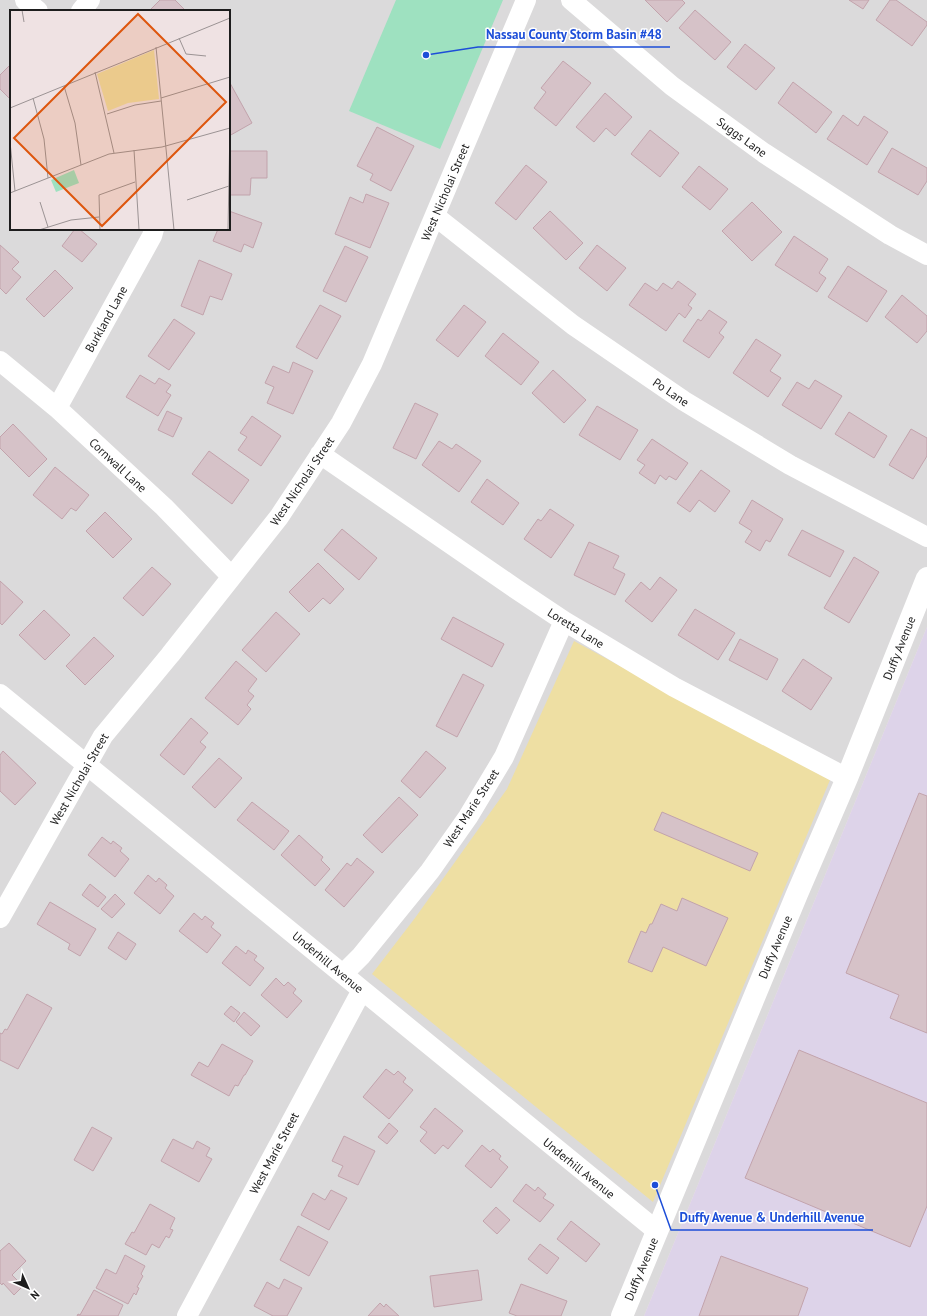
<svg xmlns="http://www.w3.org/2000/svg" width="927" height="1316" font-family="'PT Sans',sans-serif">
<style>
.residential{fill:#dbdadb;fill-rule:evenodd}
.industrial{fill:#ddd3e9}
.grass{fill:#eedfa3}
.water{fill:#9ee1c0}
.building{fill:#d6c2c8;stroke:#c2a3ac}
.lines{fill:none;stroke-linecap:round;stroke-linejoin:round}
.minor{stroke:#fff;stroke-width:20}
.tertiary{stroke:#fff;stroke-width:22}
.labels{text-anchor:middle;dominant-baseline:central;stroke-width:3;stroke-linejoin:round;paint-order:stroke}
.street-label{font-size:12px;fill:#1d1d1d;stroke:#fff}
.inset-road{fill:none;stroke:#9b9394;stroke-width:1}
.view{fill:#de560d;fill-opacity:0.15;stroke:#de560d;stroke-width:2}
.inset-edge{fill:none;stroke:#1d1d1d;stroke-width:2}
.leader{fill:none;stroke:#1d4ed8;stroke-width:1.5}
.callout-dot{fill:#1d4ed8;stroke:#fff;stroke-width:1.5}
.callout-label{font-size:13px;text-anchor:middle;font-weight:bold;fill:#1d4ed8;stroke:#fff;stroke-width:3;stroke-linejoin:round;paint-order:stroke}
</style>
<rect width="100%" height="100%" fill="#efe2e3"/>
<path class="residential" d="M0,0h927v627l-283,689h-644zM11,11h218v218h-218z"/>
<path class="industrial" d="M927,627v689h-283z"/>
<path class="grass" d="M574,641l256,139 -177,422 -281,-228 43,-56 92,-129z"/>
<path class="water" d="M396,0h107l-63,149 -91,-38z"/>
<path class="building" d="M160,0h15l11,11h-37z
M645,0h37l3,3 -18,19z
M849,0h20l-6,9z
M890,0h6l31,22v3l-15,21 -36,-26z
M695,10l36,32 -16,18 -36,-32z
M745,44l30,24 -19,22 -29,-23z
M563,61l28,22 -35,43 -22,-18 12,-16 -5,-4z
M11,64v36l-11,-11v-14z
M793,82l39,30 -16,21 -38,-30z
M229,83h1l22,40 -23,13z
M605,93l27,24 -17,19 -9,-8 -12,14 -18,-15z
M843,115l15,11 6,-10 24,16 -21,33 -40,-26z
M377,127l37,19 -23,45 -21,-11 3,-6 -16,-8z
M650,130l29,23 -19,24 -29,-23z
M892,148l35,20v13l-9,14 -40,-23z
M229,151h38v27h-16l-1,17h-21z
M526,165l21,17 -31,38 -21,-17z
M699,166l29,23 -18,21 -28,-23z
M366,194l23,9 -19,45 -35,-14 15,-37 13,6z
M752,202l30,30 -30,29 -30,-30z
M229,211l33,12 -9,25 -9,-4 -3,8 -28,-11 5,-12h11z
M550,211l33,32 -17,17 -33,-32z
M75,229h4l18,15 -15,18 -20,-16z
M794,236l34,23 -9,14 7,5 -9,14 -42,-27z
M0,245l19,17 -7,7 9,8 -15,17 -6,-6z
M597,245l29,23 -19,23 -28,-23z
M345,246l23,11 -22,45 -23,-11z
M199,260l33,14 -10,26 -12,-4 -7,19 -22,-9z
M848,266l39,25 -20,31 -39,-25z
M55,270l18,18 -29,29 -18,-18z
M678,281l18,13 -8,11 4,3 -7,10 -6,-5 -13,18 -37,-26 16,-22 12,8 6,-8 9,6z
M902,295l25,21v15l-10,12 -32,-26z
M320,305l21,11 -24,43 -21,-12z
M464,305l22,17 -28,35 -22,-17z
M709,310l18,12 -8,11 5,4 -15,21 -26,-17 15,-22 3,2z
M174,319l21,14 -26,37 -21,-14z
M503,333l36,29 -18,23 -36,-29z
M756,339l25,16 -11,16 11,7 -13,19 -35,-24z
M293,362l20,9 -20,43 -26,-11 7,-16 -9,-4 8,-17 16,7z
M553,370l33,30 -22,23 -32,-30z
M140,375l15,9 4,-6 12,7 -5,7 5,3 -13,21 -32,-19z
M815,380l27,16 -21,33 -39,-24 15,-23 12,7z
M415,403l23,11 -22,45 -23,-11z
M597,406l41,24 -18,30 -41,-25z
M167,411l15,7 -9,19 -15,-7z
M849,412l38,24 -13,22 -39,-24z
M252,416l29,20 -20,30 -23,-16 9,-13 -7,-4z
M13,424l34,35 -18,18 -29,-29v-11z
M911,429l16,9v18l-14,23 -24,-14z
M652,439l36,24 -12,17 -7,-4 -3,4 -6,-5 -5,9 -16,-11 6,-8 -8,-5z
M439,441l13,8 4,-5 25,17 -22,31 -37,-27z
M209,451l40,29 -17,24 -40,-30z
M55,467l34,28 -13,16 -5,-3 -9,11 -29,-24z
M701,470l29,21 -15,21 -16,-12 -9,12 -13,-9z
M487,479l32,24 -16,22 -32,-23z
M752,500l31,19 -13,23 -4,-2 -6,11 -15,-9 7,-11 -13,-8z
M550,509l24,16 -23,33 -27,-19 14,-20 3,2z
M105,512l27,27 -19,19 -27,-27z
M342,529l35,29 -18,22 -35,-30z
M802,530l42,21 -14,26 -42,-22z
M589,542l30,14 -6,12 12,6 -10,21 -41,-20z
M854,557l25,15 -30,51 -25,-15z
M318,563l26,26 -14,15 -7,-6 -14,14 -20,-20z
M152,567l19,17 -28,32 -20,-18z
M660,577l17,13 -25,32 -27,-21 16,-19 9,8z
M0,581l23,21 -21,23 -2,-2z
M695,609l40,24 -17,27 -40,-25z
M44,610l26,25 -25,25 -26,-25z
M276,612l24,22 -34,38 -24,-22z
M453,617l51,27 -12,23 -51,-28z
M94,637l20,19 -29,29 -19,-19z
M740,639l38,20 -11,21 -38,-20z
M803,659l29,19 -21,32 -29,-19z
M236,661l21,18 -9,12 6,5 -7,9 4,4 -13,16 -33,-27z
M463,674l21,11 -27,52 -21,-11z
M191,718l17,15 -8,9 6,5 -22,28 -24,-20z
M3,751l33,32 -21,22 -15,-14v-36z
M426,751l20,17 -26,30 -19,-17z
M219,758l23,20 -27,30 -23,-21z
M919,793l8,3v237l-37,-15 9,-23 -53,-22z
M399,797l19,18 -36,38 -19,-18z
M252,802l37,29 -15,19 -37,-30z
M662,812l96,41 -8,18 -96,-41z
M299,835l24,22 -2,3 9,9 -15,17 -34,-31z
M102,837l9,7 2,-3 9,7 -2,3 9,8 -14,18 -27,-22z
M357,858l17,14 -30,35 -19,-17 22,-27 4,3z
M148,875l8,7 3,-4 8,7 -2,3 9,8 -14,18 -26,-21z
M90,884l16,13 -8,10 -16,-12z
M115,894l10,10 -13,14 -11,-9z
M682,898l46,20 -22,48 -43,-19 -11,25 -24,-10 13,-31 5,2 4,-9h2l9,-20 16,7z
M50,902l46,27 -16,27 -12,-7 2,-5 -33,-20z
M194,913l8,7 3,-4 9,7 -3,4 10,8 -14,18 -28,-22z
M118,932l18,12 -10,16 -18,-12z
M236,946l10,8 2,-4 9,6 -3,4 10,8 -14,18 -28,-23z
M276,978l8,8 4,-4 8,7 -3,4 9,8 -15,17 -26,-23z
M27,994l25,14 -34,61 -18,-9v-27l2,1 3,-5 2,1z
M231,1006l9,7 -6,9 -10,-8z
M244,1012l16,14 -9,10 -15,-14z
M222,1044l31,17 -8,14h-1l-6,11 -3,-1 -6,11 -38,-21 8,-13 9,5z
M799,1050l128,53v103l-17,41 -165,-69z
M386,1069l8,6 4,-4 8,7 -3,4 10,8 -24,29 -26,-22z
M435,1108l28,23 -15,18 -5,-4 -8,9 -15,-13 7,-9 -7,-5z
M389,1123l9,8 -11,13 -9,-7z
M92,1127l20,11 -19,33 -19,-11z
M344,1136l31,15 -17,34 -20,-9 5,-10 -11,-5z
M173,1139l20,10 4,-8 13,7 -4,8 6,3 -13,23 -38,-21z
M482,1145l8,7 3,-3 8,7 -2,3 9,8 -17,21 -26,-22z
M526,1184l9,7 3,-4 8,7 -3,4 11,7 -14,17 -27,-21z
M331,1190l16,8 -18,32 -28,-15 12,-22 12,7z
M150,1204l25,14 -5,11 3,1 -4,8 -3,-2 -7,12 -7,-4 -6,11 -21,-11 7,-12 2,1z
M496,1207l14,13 -13,14 -14,-13z
M571,1221l29,23 -14,18 -29,-23z
M298,1226l30,16 -19,34 -29,-16z
M9,1243l17,18 -14,14 11,11 -9,9 -11,-12 -1,2 -2,-2v-32z
M540,1244l19,14 -12,16 -19,-15z
M125,1255l20,11 -4,8 2,2 -6,11 2,1 -3,7 -2,-2 -6,11 -32,-16 10,-19 10,5z
M721,1256l87,32 -10,28h-99z
M478,1270l4,30 -48,7 -4,-31z
M284,1279l18,9 -15,28h-14l-19,-10 13,-24 12,7z
M521,1284l46,17 -6,15h-44l-8,-3z
M94,1290l29,15 -5,11h-41l1,-2 2,1z
M380,1303l4,4 2,-3 13,12h-31z"/>
<g class="lines">
<path class="minor" d="M25,0l13,11
M571,0l101,86 92,67 126,82 37,20
M81,11l9,-11
M435,216l138,109 111,76 106,64 137,72
M0,361l57,47 107,99 67,69
M57,408l95,-172 2,-7
M320,454l196,135 48,32 110,66 173,91
M0,694l657,537
M0,918l103,-182 67,-81 109,-138 62,-94 31,-59 154,-364
M343,974l18,-18 69,-85 38,-54 36,-60 60,-136
M187,1316l175,-326"/>
<path class="tertiary" d="M622,1316l175,-422 50,-116 80,-200"/>
</g>
<g class="labels">
<g class="street-label">
<text transform="translate(742 137) rotate(36)">Suggs Lane</text>
<text transform="translate(445 192) rotate(-67)">West Nicholai Street</text>
<text transform="translate(106 319) rotate(-61)">Burkland Lane</text>
<text transform="translate(671 392) rotate(34)">Po Lane</text>
<text transform="translate(118 465) rotate(43)">Cornwall Lane</text>
<text transform="translate(302 481) rotate(-56)">West Nicholai Street</text>
<text transform="translate(576 628) rotate(32)">Loretta Lane</text>
<text transform="translate(899 648) rotate(-68)">Duffy Avenue</text>
<text transform="translate(79 779) rotate(-60)">West Nicholai Street</text>
<text transform="translate(471 808) rotate(-57)">West Marie Street</text>
<text transform="translate(775 947) rotate(-67)">Duffy Avenue</text>
<text transform="translate(328 962) rotate(40)">Underhill Avenue</text>
<text transform="translate(274 1153) rotate(-62)">West Marie Street</text>
<text transform="translate(579 1168) rotate(39)">Underhill Avenue</text>
<text transform="translate(641 1269) rotate(-67)">Duffy Avenue</text>
</g>
</g>
<g transform="translate(10 10)">
<rect width="220" height="220" fill="#efe2e3"/>
<path d="M144,40l5,49 -31,4 -20,8 -11,-37z" fill="#eedfa3"/>
<path d="M64,160l5,13 -23,9 -5,-12z" fill="#9ee1c0"/>
<path class="inset-road" d="M12,0l2,12M169,28l7,16 20,2M146,37l18,183M85,62l19,81M54,76l11,37 6,42M23,88l11,41 4,39M151,88l69,-21M0,98l220,-90M97,104l28,-9 26,-4M0,132l5,49M124,140l5,80M0,183l99,-39 53,-7 68,-19M177,190l42,-14M30,192l8,25M29,220l32,-10 28,-3M90,220l-1,-35 36,-13M218,220l2,-105"/>
<path class="view" d="M128,4l88,88 -124,124 -88,-88z"/>
<rect width="220" height="220" class="inset-edge"/>
</g>
<path class="leader" d="M426 55L478 47H670M655 1185L671 1230H873"/>
<g class="callout-dot">
<circle cx="426" cy="55" r="4"/>
<circle cx="655" cy="1185" r="4"/>
</g>
<g class="callout-label">
<text x="574" y="39">Nassau County Storm Basin #48</text>
<text x="772" y="1222">Duffy Avenue &amp; Underhill Avenue</text>
</g>
<g transform="translate(28 1288) rotate(135)" stroke="#ffffff" stroke-width="3" paint-order="stroke">
<path d="M0-3L7 15L0 10L-7 15Z" fill="#1d1d1d"/>
<text y="-6" font-size="11" font-weight="bold" text-anchor="middle" fill="#1d1d1d">N</text>
</g>
</svg>
